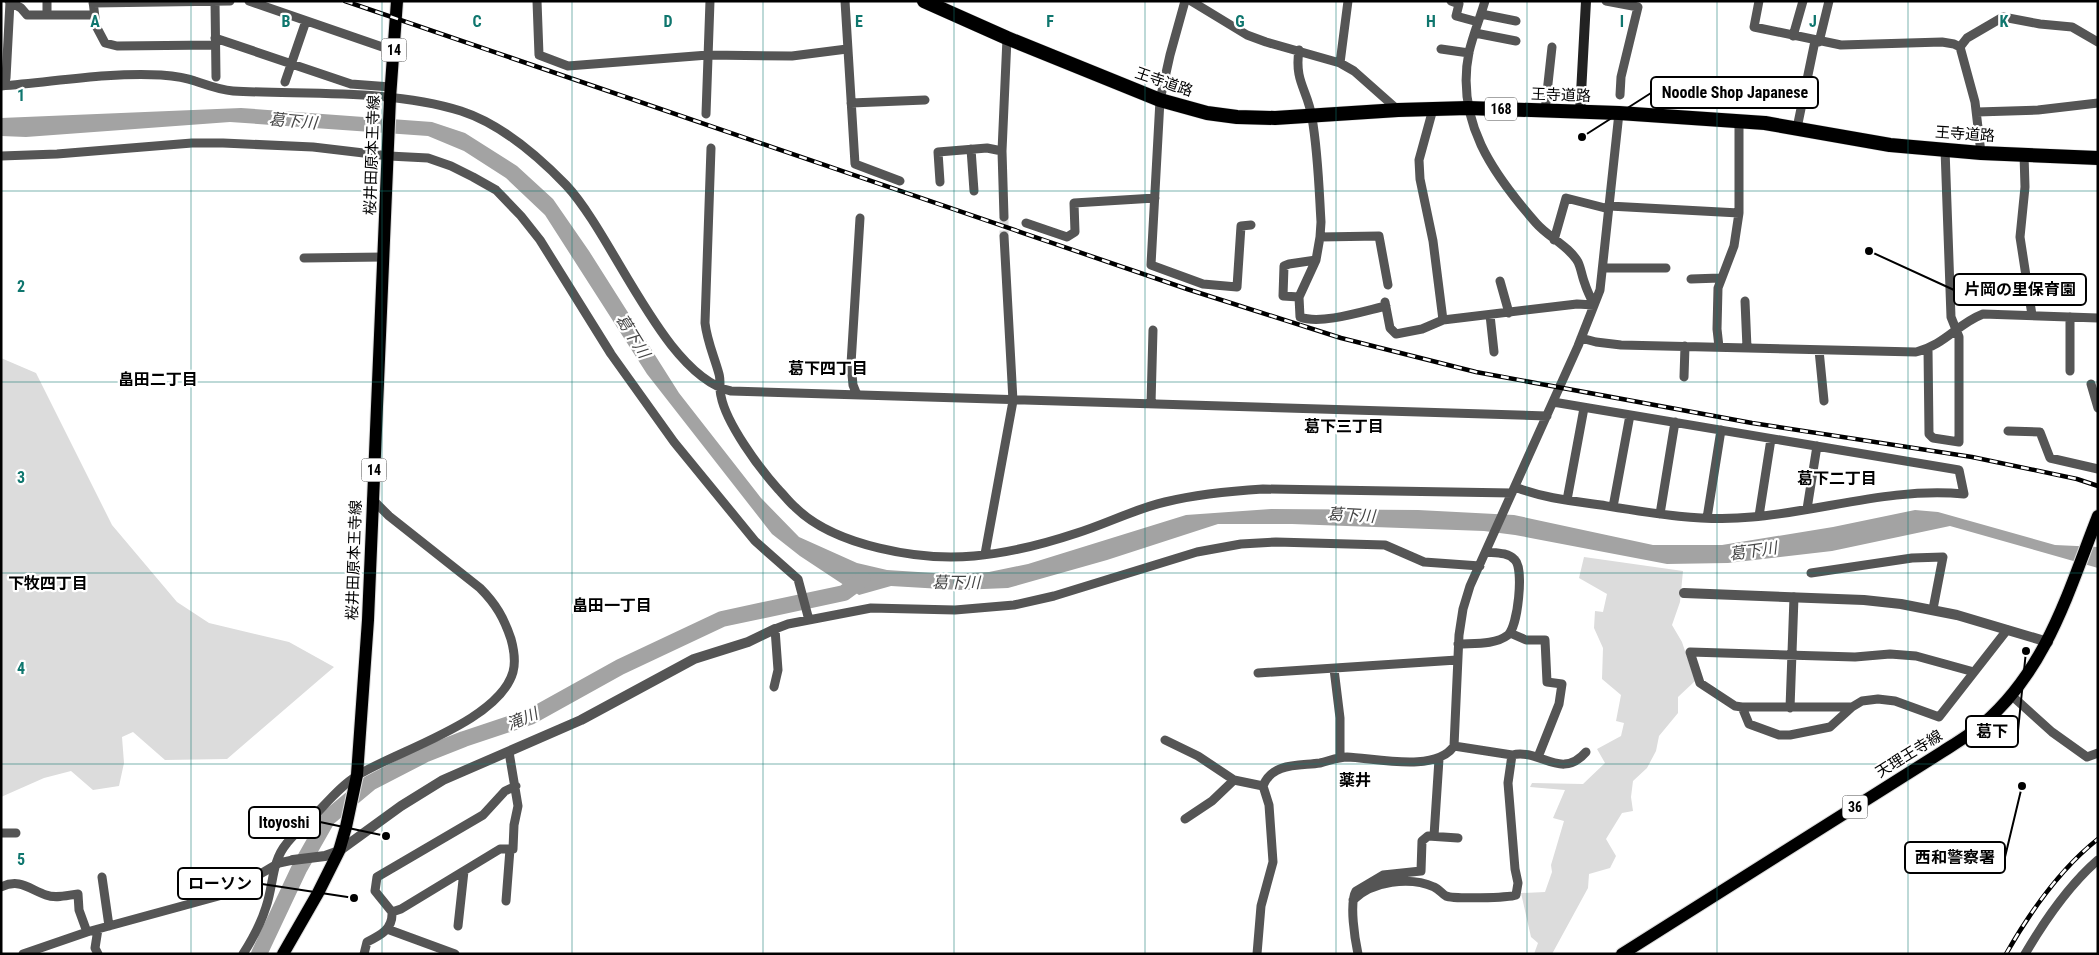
<svg xmlns="http://www.w3.org/2000/svg" width="2099" height="955" font-family="'Roboto Condensed','Noto Sans JP',sans-serif">
<style>
.green{fill:#dcdcdc}
.water{fill:#a3a3a3}
.lines{fill:none;stroke-linecap:round;stroke-linejoin:round}
.river{stroke:#a3a3a3;stroke-width:16}
.minor-tunnel{stroke:#d9d9d9;stroke-width:9;stroke-dasharray:9 4.5;stroke-linecap:butt}
.primary-casing{stroke:#dbdbdb;stroke-width:14}
.trunk-casing{stroke:#dbdbdb;stroke-width:15}
.minor{stroke:#555;stroke-width:9}
.tertiary{stroke:#555;stroke-width:10}
.secondary{stroke:#222;stroke-width:10}
.primary{stroke:#000;stroke-width:12}
.trunk{stroke:#000;stroke-width:14}
.rail-casing{stroke:#000;stroke-width:4.5}
.rail{stroke:#fff;stroke-width:2.5;stroke-dasharray:8;stroke-linecap:butt}
.grid{fill:none;stroke:#0f766e;stroke-width:1;stroke-opacity:0.55}
.labels{text-anchor:middle;dominant-baseline:central;stroke-width:4.5;stroke-linejoin:round;paint-order:stroke}
.shield{fill:#fff;stroke:#4c4c4c;stroke-width:1}
.shield-label{font-size:14px;font-weight:bold;fill:#000}
.street-label{font-size:15px;fill:#000;stroke:#fff}
.water-label{font-size:16px;font-style:italic;fill:#444;stroke:#fff}
.neighbourhood-label{font-size:16px;font-weight:bold;fill:#000;stroke:#fff}
.grid-label{font-size:16px;text-anchor:middle;font-weight:bold;fill:#0f766e;stroke:#fff;stroke-width:4.5;stroke-linejoin:round;paint-order:stroke}
.leader{fill:none;stroke:#000;stroke-width:2}
.callout-dot{fill:#000;stroke:#fff;stroke-width:2}
.callout{fill:#fff;stroke:#000;stroke-width:2}
.callout-label{font-size:16px;text-anchor:middle;font-weight:bold;fill:#000}
</style>
<rect width="100%" height="100%" fill="#fff"/>
<path class="green" d="M1,358l35,15 76,152 65,77 32,21 80,19 45,25 -107,92 -62,1 -32,-28 -11,5 2,26 -5,23 -26,4 -22,-19 -27,7 -43,19z
M1584,557l99,14 -3,31 -8,23 10,17 13,39 -17,16v16l-19,23 -3,15 -9,17 -14,13 -2,16 2,14 -11,2 -16,26 10,17 -6,12 -21,6 -1,14 -36,66h-18l4,-11 -7,-6 -10,-44 24,-1 7,-20 -1,-7 13,-44 -11,-3 12,-28 -35,-3 2,-4 51,1 22,-21 -8,-14 24,-13 3,-13 -8,-2 5,-26 -19,-16 1,-31 -9,-20 1,-17 8,1 4,-18 -28,-16z"/>
<path class="water" d="M241,108l191,14 33,11 52,33 36,33 36,52 90,142 82,105 38,39 58,26 30,7 62,4 40,-2 39,-8 158,-49 85,-6 147,1 96,5 139,30h69l111,-18 82,-17 23,2 117,33 43,2v21l-148,-42 -118,25 -104,12 -61,1 -152,-29 -31,-4 -192,-7h-74l-111,36 -99,28 -49,2 -68,-4 -32,9 -59,-39 -28,-22 -125,-160 -102,-159 -39,-37 -42,-27 -36,-15 -198,-14 -204,15 -25,-1v-18z"/>
<g class="lines">
<path class="river" d="M259,954l40,-85 29,-51 42,-35 56,-29 38,-15 66,-22 90,-50 102,-48 122,-26 19,-14"/>
<path class="minor-tunnel" d="M1004,217v19"/>
<defs>
<path id="primary" d="M283,954l35,-61 21,-42 7,-24 11,-52 11,-155 22,-522 7,-97
M1622,954l320,-202c14,-9 29,-18 41,-28 64,-55 85,-132 115,-208"/>
<path id="trunk" d="M924,1l83,37 153,62 47,13 30,4 38,1 123,-8 70,-2 151,5 146,10 125,22 91,8 117,5"/>
</defs>
<use href="#primary" class="primary-casing"/>
<use href="#trunk" class="trunk-casing"/>
<path class="minor" d="M9,1l12,7 6,7h67
M93,1l3,25 9,17 12,3 98,-1
M215,1l1,76
M249,1l145,50
M537,1l2,54 29,11 140,-11 84,1 55,-7
M845,1l10,163 45,17
M1185,1l-15,54 -10,45 -9,165 52,19 34,3 4,-61 10,-1
M1191,1l56,34 19,7 74,21 14,8 44,39
M1451,1l8,3 -3,12 22,6
M1606,1l32,6 -17,70 -1,18
M1759,1l-5,26 87,18 101,-3 12,2 6,3 15,55 6,51
M93,3l137,-2
M1481,14l35,7
M47,15v-14
M1475,33l41,8
M1793,36l10,-35
M215,38l136,46 40,3
M1819,42l10,-41
M1960,47l7,-9 36,-21 37,7 32,3 26,15
M1441,49l28,4
M1299,50c-5,32 9,40 13,68 6,34 7,70 9,104l-1,15 -4,23 -17,37 1,20c21,8 64,-6 86,-11
M1340,63l8,-62
M1,78h5l4,-76
M285,82l21,-61
M1,86c53,-4 107,-14 160,-11 12,1 23,2 34,6 12,4 25,9 38,10 72,4 158,-2 228,20 40,13 76,44 105,74 48,51 98,191 165,206l816,25
M851,103l74,-3
M1433,109l-14,51 1,19 13,62 10,79
M1545,111l7,-64
M1977,112l61,-2 60,-7
M706,114l4,-113
M1797,128l18,-87
M711,148l-6,175c2,18 9,33 14,51 2,7 0,15 2,22 5,27 38,72 57,93 6,6 11,13 18,19 39,38 124,53 178,48 34,-3 70,-12 103,-23 29,-9 58,-24 88,-31 33,-8 65,-11 98,-13l249,4
M971,149l3,42
M2024,154l1,33 -5,50 12,78
M1,156l56,-2 135,-11h31l90,4 76,9 39,2 23,8 22,11 23,13 25,26 19,24 71,114 63,88 81,99 43,38 11,41
M940,182l-2,-30 49,-4 15,3
M1609,206l130,7
M1004,217l-2,-66 5,-113
M1026,223l41,14 8,-5 -1,-29 81,-5
M1320,237l59,-1 9,49
M1554,240l12,-42 43,11
M304,258l80,-1
M1603,268h63
M1691,279l29,-1
M1500,281l9,32
M1299,297l-16,-1 1,-30 5,-2 27,-4
M1745,301l2,47
M1385,302l5,26 6,6 26,-5 21,-9 134,-16 17,1c-3,-7 -7,-14 -9,-21 -3,-7 -4,-16 -7,-22 -9,-16 -30,-25 -42,-39 -43,-49 -81,-102 -67,-171 4,-17 11,-34 16,-51
M1490,315l4,37
M2070,317v54
M1581,338l15,4 25,3 295,7c29,-7 41,-28 67,-38l115,4
M1719,347l-2,-18 1,-41 16,-42 5,-33v-93
M1928,349l1,85 4,4 26,4v-105l-8,-20 -6,-168
M1819,350l5,51
M1684,377l1,-31
M2091,384l7,24
M857,395l-4,-10 -2,-21 9,-146
M1151,404l2,-74
M2008,431l32,1 10,26 48,11
M1515,487c28,11 57,14 86,18 49,8 101,17 151,12 71,-6 140,-30 212,-23l-5,-24 -406,-68
M1567,500l17,-92
M1613,507l17,-92
M1807,509l10,-63
M1660,514l15,-92
M1759,516l12,-77
M1707,518l14,-88
M985,554l28,-153 -9,-165
M1811,573l101,-15 31,-1 -10,52
M1510,633l16,7h19l2,42 15,2 -3,20 -21,53
M1458,644c16,-1 37,1 50,-9 10,-9 16,-66 7,-75 -7,-8 -20,-7 -29,-8
M1334,669l6,49v40
M1974,672l-58,-16 -26,-2 -35,3 -165,-5 10,31 35,23 7,1h110l10,-6 16,-2 17,2 44,16 68,-87
M1258,673l199,-13
M774,687l4,-17 -3,-41 13,-5 83,-16 84,2 59,-5 40,-9 143,-44 44,-8 35,-2 109,3 39,17 56,4
M2011,695l41,37 35,25 11,-4
M1742,707l7,17 30,11h11l40,-8 22,-20
M1790,708l4,-111
M1165,740l33,16 36,24 29,6
M1454,746l58,9c28,-7 49,26 74,-3
M1185,819l27,-18 22,-21
M1,833h15
M1434,836l5,-77
M102,877l7,49
M1,887c19,-9 28,2 45,8 10,4 22,0 32,-1l1,16 8,22
M1353,900c19,-19 57,-24 81,-13 5,2 8,7 12,9 7,3 62,2 70,-1l2,-12 -3,-14 -7,-86 4,-28
M506,901l4,-52
M392,912l-17,-21 2,-14 106,-62 22,-24 11,-5
M458,926l6,-55
M387,929l68,25
M23,954l64,-22 139,-38 53,-31 14,-3
M98,954l-3,-6 3,-19
M243,954c9,-14 18,-31 23,-47 8,-23 5,-45 21,-64 7,-9 16,-17 24,-24 15,-15 29,-33 47,-44 41,-25 141,-54 155,-103 3,-11 1,-22 -2,-33 -7,-21 -15,-35 -31,-51l-91,-72 -17,-17
M364,954l3,-12c14,-7 26,-13 25,-30l9,-3 99,-60h13l1,-24 4,-19 -9,-54
M1257,954l4,-48 12,-44 -4,-57 -6,-19c9,-24 37,-20 57,-23 9,-2 18,-6 27,-6 28,1 89,16 107,-11l5,-111 4,-26 7,-23 108,-240 22,-56 19,-177
M1358,954c-3,-14 -9,-51 -2,-63l27,-16 38,-4 1,-30 6,-5 30,2
M2025,954c20,-34 43,-68 73,-94"/>
<path class="tertiary" d="M1684,593l180,7 37,4 56,11 91,27
M293,860l32,-4 14,-5 62,-45 42,-26 138,-60 113,-61 54,-17 27,-13"/>
<path class="secondary" d="M1580,112l6,-111"/>
<use href="#primary" class="primary"/>
<use href="#trunk" class="trunk"/>
<defs>
<path id="rail" d="M345,1l842,288 154,49 135,34 276,51 220,34 105,22 21,7
M2006,954c24,-42 54,-85 92,-115"/>
</defs>
<use href="#rail" class="rail-casing"/>
<use href="#rail" class="rail"/>
</g>
<path class="grid" d="M191,1v953M382,1v953M572,1v953M763,1v953M954,1v953M1145,1v953M1336,1v953M1527,1v953M1717,1v953M1908,1v953M1,191h2097M1,382h2097M1,573h2097M1,764h2097"/>
<g class="labels">
<g class="shield">
<rect x="381.5" y="38.5" width="25" height="23" rx="4"/>
<rect x="1485" y="97.5" width="32" height="23" rx="4"/>
<rect x="361.5" y="458.5" width="25" height="23" rx="4"/>
<rect x="1842.5" y="795.5" width="25" height="23" rx="4"/>
</g>
<g class="shield-label">
<text x="394" y="50">14</text>
<text x="1501" y="109">168</text>
<text x="374" y="470">14</text>
<text x="1855" y="807">36</text>
</g>
<g class="street-label">
<text transform="translate(1164 82) rotate(19)">王寺道路</text>
<text transform="translate(1561 95) rotate(2)">王寺道路</text>
<text transform="translate(1965 134) rotate(4)">王寺道路</text>
<text transform="translate(372 155) rotate(-88)">桜井田原本王寺線</text>
<text transform="translate(354 560) rotate(-88)">桜井田原本王寺線</text>
<text transform="translate(1909 754) rotate(-32)">天理王寺線</text>
</g>
<g class="water-label">
<text transform="translate(293 121) rotate(5)">葛下川</text>
<text transform="translate(633 336) rotate(58)">葛下川</text>
<text transform="translate(1351 515) rotate(3)">葛下川</text>
<text transform="translate(1753 551) rotate(-8)">葛下川</text>
<text x="956" y="582">葛下川</text>
<text transform="translate(522 719) rotate(-23)">滝川</text>
</g>
<g class="neighbourhood-label">
<text x="828" y="368">葛下四丁目</text>
<text x="158" y="379">畠田二丁目</text>
<text x="1344" y="426">葛下三丁目</text>
<text x="1837" y="478">葛下二丁目</text>
<text x="48" y="583">下牧四丁目</text>
<text x="612" y="605">畠田一丁目</text>
<text x="1355" y="780">薬井</text>
</g>
</g>
<g class="grid-label">
<text x="95" y="27">A</text>
<text x="286" y="27">B</text>
<text x="477" y="27">C</text>
<text x="668" y="27">D</text>
<text x="859" y="27">E</text>
<text x="1050" y="27">F</text>
<text x="1240" y="27">G</text>
<text x="1431" y="27">H</text>
<text x="1622" y="27">I</text>
<text x="1813" y="27">J</text>
<text x="2004" y="27">K</text>
<text x="21" y="101">1</text>
<text x="21" y="292">2</text>
<text x="21" y="483">3</text>
<text x="21" y="674">4</text>
<text x="21" y="865">5</text>
</g>
<path class="leader" d="M1582 137L1651 93M1869 251L1954 290M2026 651L2018 731M386 836L320 822M2022 786L2005 857M354 898L262 884"/>
<g class="callout-dot">
<circle cx="1582" cy="137" r="5"/>
<circle cx="1869" cy="251" r="5"/>
<circle cx="2026" cy="651" r="5"/>
<circle cx="386" cy="836" r="5"/>
<circle cx="2022" cy="786" r="5"/>
<circle cx="354" cy="898" r="5"/>
</g>
<g class="callout">
<rect x="1651" y="77" width="167" height="31" rx="5"/>
<rect x="1954" y="274" width="132" height="31" rx="5"/>
<rect x="1966" y="716" width="52" height="31" rx="5"/>
<rect x="249" y="807" width="71" height="31" rx="5"/>
<rect x="1905" y="842" width="100" height="31" rx="5"/>
<rect x="178" y="868" width="84" height="31" rx="5"/>
</g>
<g class="callout-label">
<text x="1735" y="98">Noodle Shop Japanese</text>
<text x="2020" y="295">片岡の里保育園</text>
<text x="1992" y="737">葛下</text>
<text x="284" y="828">Itoyoshi</text>
<text x="1955" y="863">西和警察署</text>
<text x="220" y="889">ローソン</text>
</g>
<rect width="2099" height="955" fill="none" stroke="#000000" stroke-width="5"/>
</svg>
